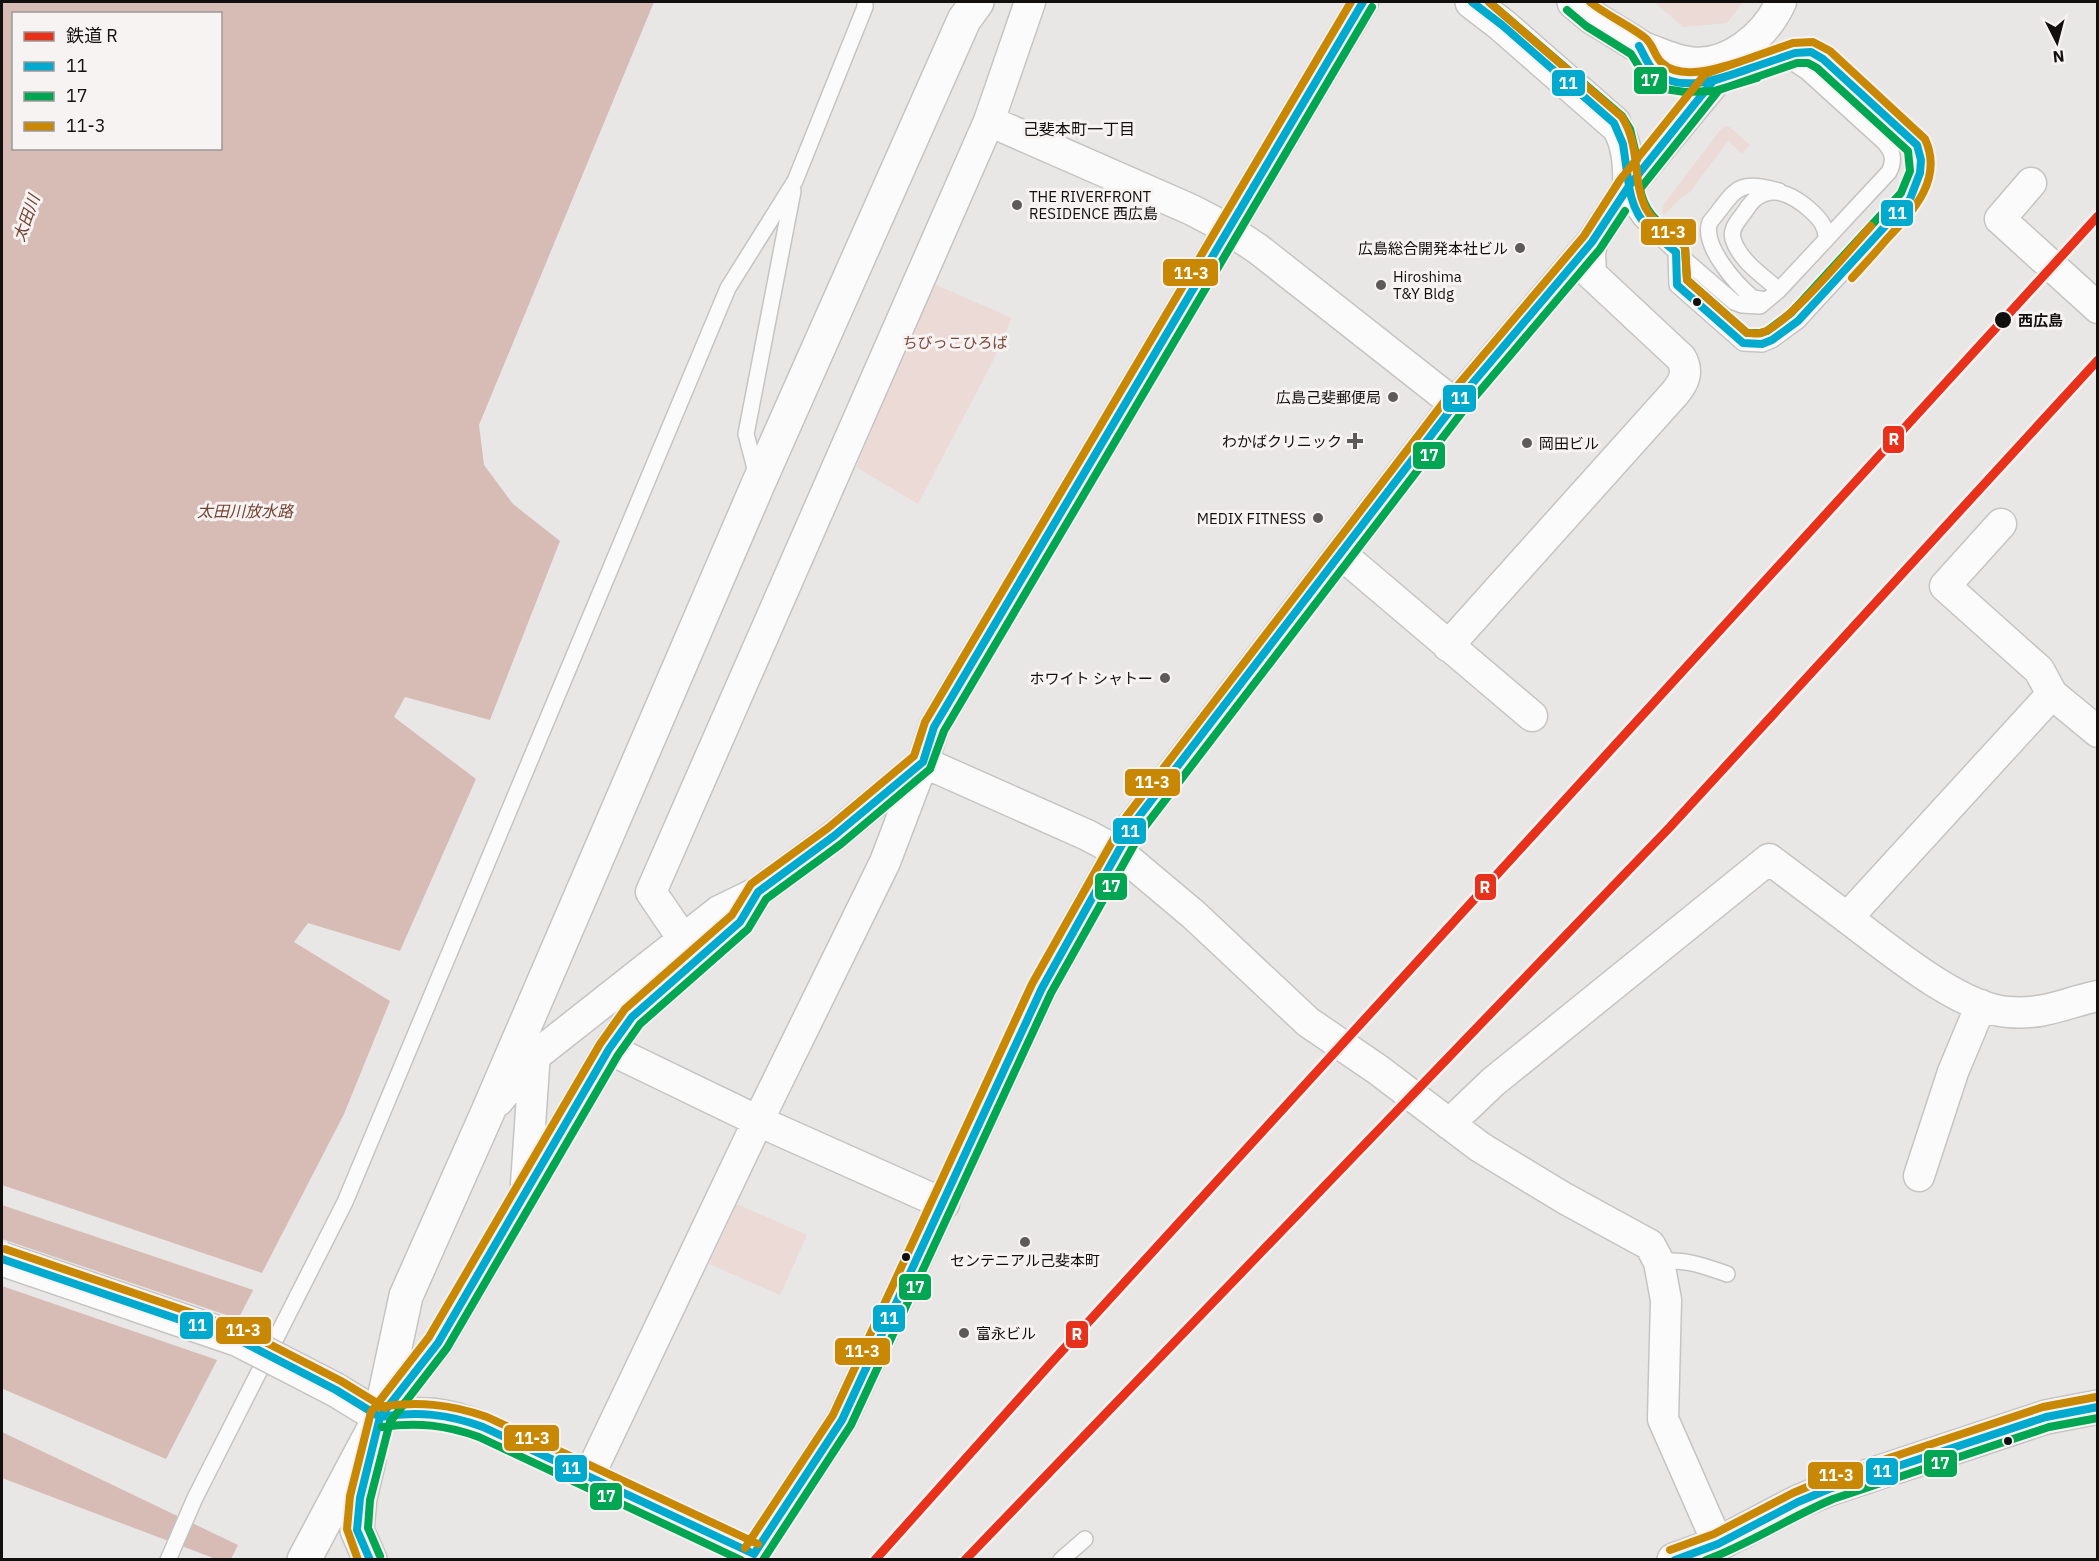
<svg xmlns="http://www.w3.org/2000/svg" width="2099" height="1561" font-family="'IBM Plex Sans','Noto Sans JP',sans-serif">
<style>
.green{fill:#ebdad6}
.water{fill:#d6bcb5;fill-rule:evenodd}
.pier{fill:#e9e7e6}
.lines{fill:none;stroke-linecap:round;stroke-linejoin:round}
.lane-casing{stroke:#c5c4c3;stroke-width:18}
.street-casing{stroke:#c5c4c3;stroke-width:33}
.secondary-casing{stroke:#c5c4c3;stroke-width:36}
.lane{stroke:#fcfbfb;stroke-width:15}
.street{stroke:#fcfbfb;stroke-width:30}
.secondary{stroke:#fcfbfb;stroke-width:33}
.secondary-bridge-casing{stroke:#c5c4c3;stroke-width:36;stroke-linecap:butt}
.secondary-bridge{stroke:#fcfbfb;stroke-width:33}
.bus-1-casing{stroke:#f7f3f2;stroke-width:12}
.bus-2-casing{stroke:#f7f3f2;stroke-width:12}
.bus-3-casing{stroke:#f7f3f2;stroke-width:12}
.bus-1{stroke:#00a9ce;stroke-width:8}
.bus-2{stroke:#00a651;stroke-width:8}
.bus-3{stroke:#c98803;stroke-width:8}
.rail-1-casing{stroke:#f7f3f2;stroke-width:14}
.rail-1{stroke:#e7311b;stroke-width:9}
.poi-dot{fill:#5d5b5a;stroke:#f7f3f2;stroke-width:2}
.bus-dot{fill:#11100f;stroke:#f7f3f2;stroke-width:2}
.labels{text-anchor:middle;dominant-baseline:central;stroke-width:6;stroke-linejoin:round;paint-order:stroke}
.poi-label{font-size:15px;fill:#11100f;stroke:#f7f3f2;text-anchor:end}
.stop-label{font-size:15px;font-weight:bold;fill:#11100f;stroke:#f7f3f2;text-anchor:start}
.park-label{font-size:15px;fill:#784537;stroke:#f7f3f2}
.neighbourhood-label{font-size:16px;fill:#11100f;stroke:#f7f3f2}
.water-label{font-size:16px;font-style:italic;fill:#754234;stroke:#f7f3f2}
.line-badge{stroke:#f7f3f2;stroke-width:2}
.badge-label{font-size:16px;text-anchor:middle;font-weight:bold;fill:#fff}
</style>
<rect width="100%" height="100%" fill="#e9e7e6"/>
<path class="green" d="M1654,2h89l-16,21 -44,4z
M1726,126l5,2 19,17 -8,9 -14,-13 -38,51 -9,6 -17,17 -2,-4 2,-7 57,-75z
M934,284l78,34 -19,43 -75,143 -62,-37z
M737,1204l70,31 -27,60 -71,-31z"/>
<path class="water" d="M2,2h652l-175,423 5,40 29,39 47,37 -70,179 -85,-23 -11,20 82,62 -76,172 -92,-28 -14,19 96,59 -46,113 -178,345 -163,-70 -1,2zM14,14h206v134h-206z
M2,1432l236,113 -7,14h-15l-214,-81z"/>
<path class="pier" d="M2,1185l263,89 -9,17 -254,-86z
M2,1239l239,81 -21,41 -218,-75z"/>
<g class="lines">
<defs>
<path id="lane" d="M1628,187l8,25 5,7 35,33 1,33 66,58 19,1 10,-4 26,-19 112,-122c9,-19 15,-33 7,-54l-94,-86 -12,-7 -16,1 -82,28 -27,1 -17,-3 -15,-8 -13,-22
M1676,252l58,50 8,3 18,1 19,-16 110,-118c6,-12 4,-20 -5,-30l-77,-70 -12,-8 -17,-5
M1779,290c-16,-14 -40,-30 -46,-51 -3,-10 5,-18 10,-25 4,-5 7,-11 12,-15 19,-15 39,-3 54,10 10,9 18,17 17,31
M1766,300l-13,-2c-17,-14 -52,-53 -43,-76 26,-31 25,-44 69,-31
M757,476l-11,-42 47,-243
M1659,1262c25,-4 45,4 68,12
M168,1560l27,-62 150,-296 383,-914 67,-107 70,-174v-5
M1061,1560l24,-21"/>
<path id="street" d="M1639,46c17,5 33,14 50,16 39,6 77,-27 92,-60
M989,121l203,89 36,19 30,20 197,155
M1614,123c13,17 15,42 14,64
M2031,183l-31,36 98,89
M2001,524l-56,62 94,84 13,24 46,38
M1341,554l191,162
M1448,646l227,-253c9,-11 14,-21 6,-35l-90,-84 -1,-20 2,-12
M923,762l164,73 32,17 75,63 114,107 69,47 103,78 84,51 86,47 9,17 7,38 -3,119 55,125
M1847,918l205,-224
M683,939l-32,-47 338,-771 41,-119
M609,1049l149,72 186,83
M498,1101l37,-45 184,-145 39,-19 76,-56 87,-72
M1449,1124l44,-42 276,-223c28,21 57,43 85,64 37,28 107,86 154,89 37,3 56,-9 90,-16
M1919,1176l34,-104 28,-67
M526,1184l9,-132
M380,1417l58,-74 171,-294 23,-32 108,-95 18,-30
M380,1417c41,-7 64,-5 103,10l271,127
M589,1476l169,-355 127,-259 38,-100 11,-35 429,-725
M750,1560l92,-140 200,-432 92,-165 321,-419 137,-162 36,-55 114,-138"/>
<path id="secondary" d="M1472,2l30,23 112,98
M1574,2l18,15 47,29
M336,1390l44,27
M369,1460l-9,38 -3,32 13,30
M304,1560l76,-143 26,-121 80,-180 273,-634 205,-462 13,-18
M1674,1560l44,-16 80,-42 31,-13 217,-72 52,-10"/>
</defs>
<use href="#lane" class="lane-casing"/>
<use href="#street" class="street-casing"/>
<use href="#secondary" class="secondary-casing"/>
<use href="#lane" class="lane"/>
<use href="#street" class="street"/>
<use href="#secondary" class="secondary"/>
<defs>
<path id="secondary-bridge" d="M2,1259l237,81 97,50"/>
</defs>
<use href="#secondary-bridge" class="secondary-bridge-casing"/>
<use href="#secondary-bridge" class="secondary-bridge"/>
<defs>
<path id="bus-1" d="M1472,2l30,23 112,98 9,21 6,42
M1639,46c5,8 8,18 15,25 26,25 71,6 100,-4
M1811,52l12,7 94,86 4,15 -1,13 -10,26 -112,122 -26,19 -10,4 -19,-1 -66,-58 -1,-33c-25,-20 -42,-32 -47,-66l84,-105 82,-28z
M2,1259l237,81 97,50 44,27
M380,1417c37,-6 68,-3 103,10l271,127
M754,1554l88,-134 200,-432 92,-165 321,-419 137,-162 37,-56
M370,1560l-13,-30 3,-32 20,-81 58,-74 171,-294 23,-32 108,-95 18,-30 76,-56 89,-74 11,-35 429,-725
M1675,1560l43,-16 80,-42 31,-13 217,-72 52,-10"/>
<path id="bus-2" d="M1489,2l133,114 8,13 7,30
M1567,10l19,16 45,28 15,24 19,11 20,3 29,-1 43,-13
M1797,63h11l9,5 91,83 2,20 -9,22 -110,120 -24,18 -7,2h-13l-60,-53 -2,-33c-19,-22 -38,-26 -45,-58l79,-99z
M382,1427c35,-5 64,-2 97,10l262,123
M380,1556l-12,-28 2,-28 20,-78 57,-74 171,-293 22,-31 108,-95 18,-30 75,-55 89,-75 14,-38 428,-724
M763,1560l88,-135 200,-432 92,-164 320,-418 137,-162 25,-38
M1706,1560c44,-16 84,-43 127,-61l216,-72 49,-9"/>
<path id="bus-3" d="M1489,2l133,115c19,31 10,61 23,90 9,18 28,26 40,40l2,33 60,53c5,0 10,1 14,0 24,-5 91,-86 110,-107
M1590,2c16,13 37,22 54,35 9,6 10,19 18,26 21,20 66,2 89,-5
M5,1249l237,81 99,51 44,27
M378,1407c39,-6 72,-3 109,10l271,127
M745,1548l88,-133 199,-431 94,-167 321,-419 137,-162 36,-56 85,-106 88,-31 20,-1 17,9 95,88c19,41 -13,73 -39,101 -11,13 -23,26 -34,38
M1670,1550l44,-16 79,-41 33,-14 217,-72 53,-10
M358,1560l-11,-31 3,-33 21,-84 58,-75 171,-293 25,-35 107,-94 19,-31 77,-56 86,-72 11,-34 426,-720"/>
</defs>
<use href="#bus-1" class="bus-1-casing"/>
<use href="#bus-2" class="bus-2-casing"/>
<use href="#bus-3" class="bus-3-casing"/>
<use href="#bus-1" class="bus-1"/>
<use href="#bus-2" class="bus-2"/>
<use href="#bus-3" class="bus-3"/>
<defs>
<path id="rail-1" d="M875,1560l176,-197 1047,-1147
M965,1560l705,-733 428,-467"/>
</defs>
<use href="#rail-1" class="rail-1-casing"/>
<use href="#rail-1" class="rail-1"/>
</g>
<g class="poi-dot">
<circle cx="1017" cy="205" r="6"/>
<circle cx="1520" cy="248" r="6"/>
<circle cx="1381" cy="285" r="6"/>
<circle cx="1393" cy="397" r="6"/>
<path d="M1352 432h6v6h6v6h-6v6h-6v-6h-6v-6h6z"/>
<circle cx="1527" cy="443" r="6"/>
<circle cx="1318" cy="518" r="6"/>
<circle cx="1165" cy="678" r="6"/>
<circle cx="1025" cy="1242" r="6"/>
<circle cx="964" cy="1333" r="6"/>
</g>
<g class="bus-dot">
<circle cx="1697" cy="302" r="5"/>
<circle cx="2003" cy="320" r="9"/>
<circle cx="906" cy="1257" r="5"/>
<circle cx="2008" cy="1441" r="5"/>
</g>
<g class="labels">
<g class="poi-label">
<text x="1029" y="196" text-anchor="start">THE RIVERFRONT<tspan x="1029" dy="17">RESIDENCE 西広島</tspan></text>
<text x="1508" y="248">広島総合開発本社ビル</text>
<text x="1393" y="276" text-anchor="start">Hiroshima<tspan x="1393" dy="17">T&amp;Y Bldg</tspan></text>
<text x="1381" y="397">広島己斐郵便局</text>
<text x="1342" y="441">わかばクリニック</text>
<text x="1539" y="443" text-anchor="start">岡田ビル</text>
<text x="1306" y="518">MEDIX FITNESS</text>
<text x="1153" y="678">ホワイト シャトー</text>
<text x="1025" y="1260" text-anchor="middle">センテニアル己斐本町</text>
<text x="976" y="1333" text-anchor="start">富永ビル</text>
</g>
<g class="stop-label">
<text x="2018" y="320">西広島</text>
</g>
<g class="park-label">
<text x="955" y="342">ちびっこひろば</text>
</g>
<g class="neighbourhood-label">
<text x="1079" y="129">己斐本町一丁目</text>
</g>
<g class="water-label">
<text transform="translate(26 218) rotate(-70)">太田川</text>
<text x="245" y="511">太田川放水路</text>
</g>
</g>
<g class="line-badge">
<rect x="1633" y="66" width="35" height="29" rx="6" fill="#00a651"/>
<rect x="1551" y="69" width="35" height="28" rx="6" fill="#00a9ce"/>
<rect x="1880" y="199" width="34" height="28" rx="6" fill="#00a9ce"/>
<rect x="1640" y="218" width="57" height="28" rx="6" fill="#c98803"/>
<rect x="1162" y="258" width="57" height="29" rx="6" fill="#c98803"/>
<rect x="1442" y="384" width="35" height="29" rx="6" fill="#00a9ce"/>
<rect x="1882" y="425" width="23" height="29" rx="6" fill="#e7311b"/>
<rect x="1412" y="441" width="34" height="29" rx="6" fill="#00a651"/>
<rect x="1124" y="768" width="57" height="29" rx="6" fill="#c98803"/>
<rect x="1112" y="817" width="35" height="28" rx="6" fill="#00a9ce"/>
<rect x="1094" y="872" width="34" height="29" rx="6" fill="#00a651"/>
<rect x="1474" y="873" width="23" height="28" rx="6" fill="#e7311b"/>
<rect x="898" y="1273" width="34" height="28" rx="6" fill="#00a651"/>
<rect x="872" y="1304" width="34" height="29" rx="6" fill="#00a9ce"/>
<rect x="179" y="1311" width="35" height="29" rx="6" fill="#00a9ce"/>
<rect x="215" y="1316" width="57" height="29" rx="6" fill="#c98803"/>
<rect x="1065" y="1320" width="24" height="29" rx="6" fill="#e7311b"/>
<rect x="834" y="1337" width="57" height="29" rx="6" fill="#c98803"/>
<rect x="503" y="1424" width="57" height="28" rx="6" fill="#c98803"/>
<rect x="1923" y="1449" width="35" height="29" rx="6" fill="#00a651"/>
<rect x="554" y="1454" width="34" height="29" rx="6" fill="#00a9ce"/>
<rect x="1865" y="1457" width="34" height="29" rx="6" fill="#00a9ce"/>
<rect x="1807" y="1461" width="57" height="29" rx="6" fill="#c98803"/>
<rect x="589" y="1482" width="34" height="29" rx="6" fill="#00a651"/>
</g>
<g class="badge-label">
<text x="1650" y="86">17</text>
<text x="1568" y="89">11</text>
<text x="1897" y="219">11</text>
<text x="1668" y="238">11-3</text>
<text x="1191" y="279">11-3</text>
<text x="1460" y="404">11</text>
<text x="1894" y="445">R</text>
<text x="1429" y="461">17</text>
<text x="1152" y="788">11-3</text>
<text x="1130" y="837">11</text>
<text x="1111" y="892">17</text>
<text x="1485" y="893">R</text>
<text x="915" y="1293">17</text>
<text x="889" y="1324">11</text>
<text x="197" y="1331">11</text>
<text x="243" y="1336">11-3</text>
<text x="1077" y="1340">R</text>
<text x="862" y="1357">11-3</text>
<text x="532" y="1444">11-3</text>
<text x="1940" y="1469">17</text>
<text x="571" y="1474">11</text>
<text x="1882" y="1477">11</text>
<text x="1836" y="1481">11-3</text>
<text x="606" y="1502">17</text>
</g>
<rect width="2099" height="1561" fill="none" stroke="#11100f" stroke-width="6"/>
<rect x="12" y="12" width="210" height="138" fill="#f7f3f2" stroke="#9b9897" stroke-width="1.5"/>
<rect x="24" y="32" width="30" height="9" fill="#e7311b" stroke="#9b9897" stroke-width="1.5"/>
<text x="66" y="42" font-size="18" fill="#11100f">鉄道 R</text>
<rect x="24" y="62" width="30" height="9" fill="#00a9ce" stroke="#9b9897" stroke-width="1.5"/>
<text x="66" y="72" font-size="18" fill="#11100f">11</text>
<rect x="24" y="92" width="30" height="9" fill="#00a651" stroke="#9b9897" stroke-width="1.5"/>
<text x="66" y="102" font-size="18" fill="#11100f">17</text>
<rect x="24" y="122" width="30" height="9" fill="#c98803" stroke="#9b9897" stroke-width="1.5"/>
<text x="66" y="132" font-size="18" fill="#11100f">11-3</text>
<g transform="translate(2057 42) rotate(174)" stroke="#f7f3f2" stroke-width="4.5" paint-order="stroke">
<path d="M0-4.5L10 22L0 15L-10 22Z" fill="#11100f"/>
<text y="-9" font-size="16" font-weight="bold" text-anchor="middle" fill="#11100f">N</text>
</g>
</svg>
